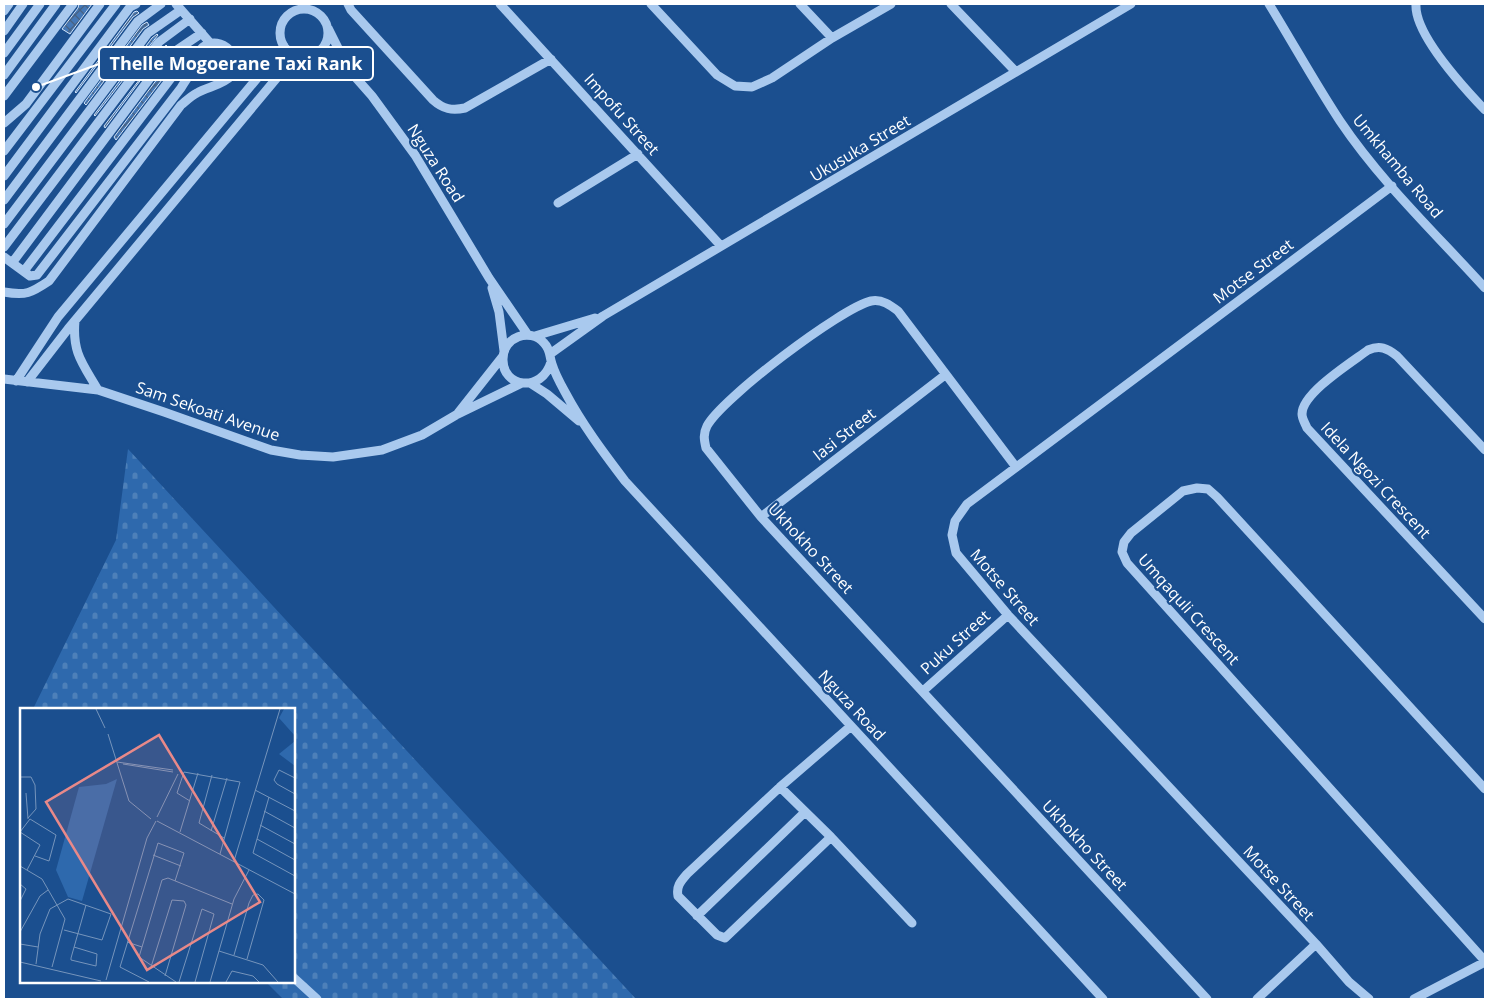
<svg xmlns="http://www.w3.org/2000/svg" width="1489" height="1003" font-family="'Open Sans',sans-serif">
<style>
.cemetery{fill:url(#cemetery-stones)}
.building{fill:url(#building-cross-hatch);stroke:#cfe3fa}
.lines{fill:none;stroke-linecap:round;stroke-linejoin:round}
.minor{stroke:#a9c9ee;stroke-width:9}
.labels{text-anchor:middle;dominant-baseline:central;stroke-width:4.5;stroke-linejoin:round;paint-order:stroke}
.street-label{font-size:16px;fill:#fff;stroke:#1b4f8f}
.inset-road{fill:none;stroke:#7695bc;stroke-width:1}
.view{fill:#e88989;fill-opacity:0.15;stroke:#e88989;stroke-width:2.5}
.inset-edge{fill:none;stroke:#fff;stroke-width:2.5}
.leader{fill:none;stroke:#fff;stroke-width:2}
.callout-dot{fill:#fff;stroke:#1b4f8f;stroke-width:2}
.callout{fill:#1b4f8f;stroke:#fff;stroke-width:2}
.callout-label{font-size:18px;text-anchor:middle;font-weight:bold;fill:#fff}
</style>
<defs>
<pattern id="cemetery-stones" width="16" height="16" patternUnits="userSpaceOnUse" patternTransform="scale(1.25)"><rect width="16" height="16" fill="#2e69ad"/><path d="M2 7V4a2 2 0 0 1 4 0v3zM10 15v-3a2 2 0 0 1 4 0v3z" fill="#4d80b9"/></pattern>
<pattern id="building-cross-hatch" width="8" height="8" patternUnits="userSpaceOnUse" patternTransform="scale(1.25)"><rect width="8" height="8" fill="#4478b7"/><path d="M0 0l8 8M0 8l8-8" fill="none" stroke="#486282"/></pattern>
</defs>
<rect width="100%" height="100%" fill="#1b4f8f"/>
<path class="cemetery" d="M128,449l508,550h-353l-17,-17h28v-273h-261l83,-169z"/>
<path class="building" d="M79,4h13l-22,30 -8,-5 16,-21z
M137,11l2,2 -6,4 -57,76 -1,-1 59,-80z
M147,22l2,3 -6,4 -57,76 -2,-2 58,-78z
M157,34l1,1 -63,81 -1,-1 58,-77z
M166,45l3,3 -9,6 -55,74 -1,-2z
M177,57l1,2 -62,81 -2,-3 55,-74z"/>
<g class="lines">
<path class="minor" d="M176,4l35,40
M348,4l3,6 82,90c10,9 19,11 32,8l86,-49
M500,4l221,242
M651,4l66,71 18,11 17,1 20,-9 60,-40 59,-34
M800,4l32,34
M951,4l65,68
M1269,4c24,39 46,79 71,117 41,61 96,113 145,167
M1416,4c-2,30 49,85 69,106
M280 33a24 24 0 1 1 48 0a24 24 0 1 1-48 0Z
M4,11l5,-7
M328,28l21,42 23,26 43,59 74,123 39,57
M4,31l19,-27
M4,53l36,-49
M313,56l36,14
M4,75l52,-71
M4,96l69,-92
M4,123l22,-19 74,-100
M4,151l112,-147
M4,176l126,-169 6,-3
M4,200l134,-179 23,-17
M558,203l80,-49
M4,224l144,-191 33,-23
M4,247l155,-205 31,-23
M4,257l26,19 7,-1 144,-187c4,-7 9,-13 12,-20 4,-7 4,-16 10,-21 18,-14 42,11 28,29 -8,9 -24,11 -34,17 -6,3 -11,8 -16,12l-132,176c-18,12 -23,15 -45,11
M12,263l153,-205 37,-25
M24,271l157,-206 17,-10
M492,288l7,24 5,39
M75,321c-3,32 8,43 23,69
M535,336l60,-18
M550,354l53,-38 528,-312
M551,362c-9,31 -49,26 -48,-3 0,-22 27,-32 41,-16 7,7 5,13 8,21 3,10 8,19 13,28 17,32 38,60 60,89l478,518
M4,379l94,11 66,22 107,38 29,5 33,2 49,-7 40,-15 34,-20 66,-32
M16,381l42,-64 226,-271
M27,382l41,-53 227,-273
M530,383l17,11 32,27
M458,413l45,-57
M1485,450l-88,-94c-10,-8 -17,-11 -29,-6 -16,12 -66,43 -66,64 0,5 3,9 5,14l178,191
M1016,467l-118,-156c-8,-6 -16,-12 -27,-10 -30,7 -150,98 -164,125 -4,8 -3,13 -1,22l55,69 446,482
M761,517l184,-142
M923,691l85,-76
M780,787l51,50 81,86
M1485,789l-268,-292 -9,-8 -11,-1 -14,3 -52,42 -7,9 -2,10 5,11 358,398
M831,837l-106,101 -8,-3 -39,-39c-2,-10 3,-15 9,-22l93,-87 71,-61
M697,916l108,-104
M294,978l23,21
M1257,999l59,-55
M1369,999l-20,-17 -33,-38 -308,-329 -52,-62 -4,-18 3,-14 12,-17 425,-318
M1414,999l71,-37"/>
</g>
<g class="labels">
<g class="street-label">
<text transform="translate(622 114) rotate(48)">Impofu Street</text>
<text transform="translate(860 148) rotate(-31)">Ukusuka Street</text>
<text transform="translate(436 163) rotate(57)">Nguza Road</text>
<text transform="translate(1398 166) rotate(50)">Umkhamba Road</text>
<text transform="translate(1253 271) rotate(-37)">Motse Street</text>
<text transform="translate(208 411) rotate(19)">Sam Sekoati Avenue</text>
<text transform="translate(844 434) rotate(-38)">Iasi Street</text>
<text transform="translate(1376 480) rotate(47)">Idela Ngozi Crescent</text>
<text transform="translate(811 548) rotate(47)">Ukhokho Street</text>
<text transform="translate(1005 587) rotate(49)">Motse Street</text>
<text transform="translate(1189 609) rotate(48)">Umqaquli Crescent</text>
<text transform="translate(955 642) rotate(-42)">Puku Street</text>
<text transform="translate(852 705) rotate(47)">Nguza Road</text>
<text transform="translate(1085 845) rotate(47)">Ukhokho Street</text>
<text transform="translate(1279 883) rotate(47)">Motse Street</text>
</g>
</g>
<g transform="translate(20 708)">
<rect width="275" height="275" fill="#1b4f8f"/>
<path d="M97,71l-35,122 -14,-4 -12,-27 23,-83 27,-3z" fill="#2e69ad"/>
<path d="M264,1h11v27l-16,-18zM275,33v25l-16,-12z" fill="#2e69ad"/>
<path class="inset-road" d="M76,1l9,19M88,26l21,67 22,18M97,54l56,8M103,56l50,8M192,67l-13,48 25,15M0,69h11l4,8 1,24 -8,9M275,70l-16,-8 -5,10 3,4 18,10M235,82l40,21M6,85l2,26M249,89l-16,56 42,23M170,93l-13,-8 7,-21 56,10 -20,72M244,103l31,17M137,109l21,-43M137,113l138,73M240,117l35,19M191,123l16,-53M0,124l10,-13 26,16 -7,26 -14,-5M0,124l20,13 -13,25M160,124l18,-59M237,131l38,21M133,147l28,11M214,153l46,-152M0,158l22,13 23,40 -13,48M0,176l6,5 -6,12M0,224l20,-36 8,-6M107,234l15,5M0,236l18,3M54,239l23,7 -1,12 -25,-6v-2l15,-53M199,243l44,14 15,17M214,247l15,-52 4,-8 5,-1 6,6 -17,59M0,254l81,19M16,256l4,-30 10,-25 18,-10 43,15 -9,26 -38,-10M131,259l21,-67 12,1 2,4 -21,71M86,272l41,-142 9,-17M129,274l-29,-15 38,-124 26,10 -9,28M156,274l-37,-25 23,-77 6,-2 64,26M159,274l23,-73 12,5 -19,68M190,274l24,-83 15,-29M206,274l6,-11 21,5 6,6"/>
<path class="view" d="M139,27l101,167 -113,68 -101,-168z"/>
<rect width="275" height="275" class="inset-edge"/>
</g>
<path class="leader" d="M36 87L99 64"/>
<circle class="callout-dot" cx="36" cy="87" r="5"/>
<rect class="callout" x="99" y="47" width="274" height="33" rx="5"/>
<g class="callout-label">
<text x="236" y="70">Thelle Mogoerane Taxi Rank</text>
</g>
<rect width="1489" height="1003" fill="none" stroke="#ffffff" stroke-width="10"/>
</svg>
